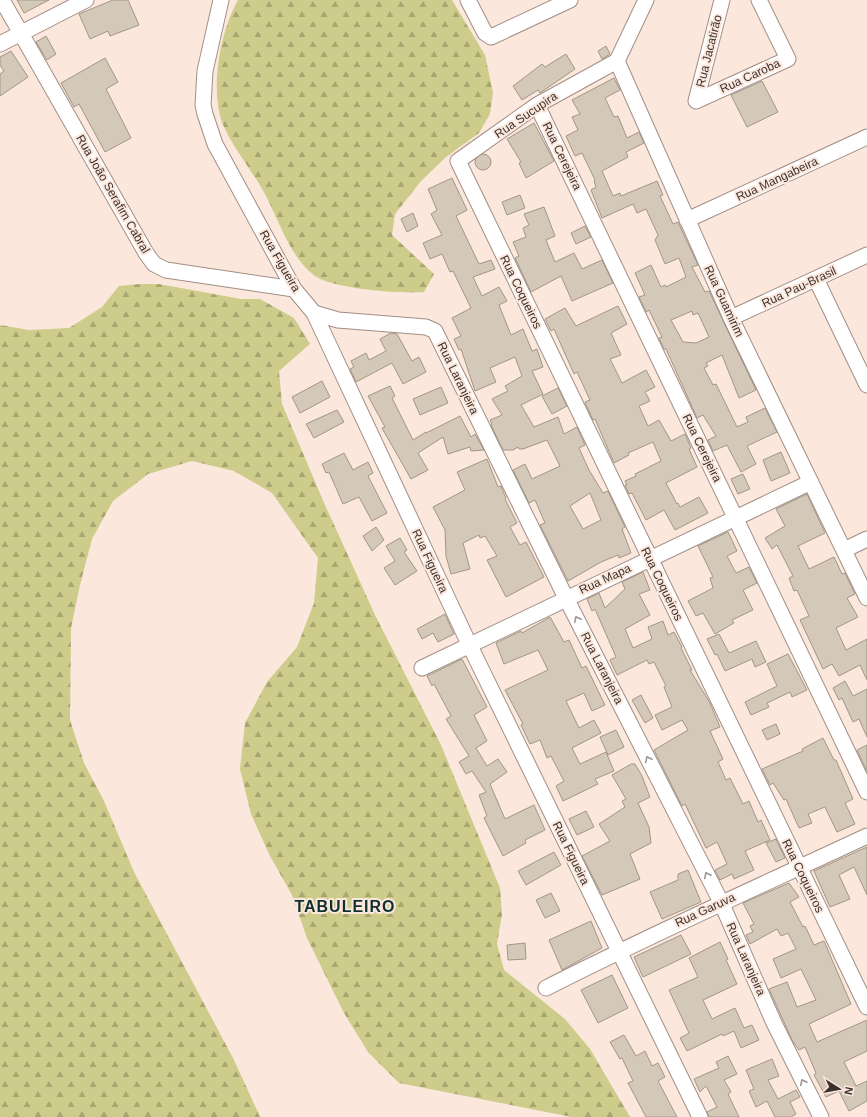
<svg xmlns="http://www.w3.org/2000/svg" width="867" height="1117" font-family="Helvetica,sans-serif">
<style>
.forest{fill:url(#forest-firs)}
.building{fill:#d4c9b8;stroke:#a19786;fill-rule:evenodd}
.lines{fill:none;stroke-linecap:round;stroke-linejoin:round}
.minor-casing{stroke:#a18e84;stroke-width:17}
.minor{stroke:#fff;stroke-width:15}
.oneway{stroke:#9c9896}
.labels{text-anchor:middle;dominant-baseline:central;stroke-width:4;stroke-linejoin:round;paint-order:stroke}
.street-label{font-size:12px;fill:#3a322e;stroke:#fce7dc}
.district-label{font-size:16px;font-weight:bold;letter-spacing:1px;fill:#0e3130;stroke:#fce7dc}
</style>
<defs>
<pattern id="forest-firs" width="22" height="20" patternUnits="userSpaceOnUse"><rect width="22" height="20" fill="#cdcc8a"/><path d="M5 1l3.5 6h-7zM16 11l3.5 6h-7z" fill="#a7a671"/></pattern>
</defs>
<rect width="100%" height="100%" fill="#fce7dc"/>
<path class="forest" d="M238,0h214l33,55 8,38 -3,21 -11,19 -33,24 -25,24 -26,33 -3,21 42,39 -10,18c-24,2 -90,-3 -109,-16 -24,-17 -36,-55 -49,-80 -12,-23 -30,-44 -41,-67 -17,-34 -5,-98 13,-129z
M139,284h20l82,15h19l34,19 16,26 -31,27 3,33 43,101 51,112 65,128 59,143 2,26 -5,30 7,26 61,49 25,30 40,68h-58l-173,-34 -31,-31 -24,-39 -37,-75 -15,-43 -22,-39 -19,-42 -11,-45 5,-46 22,-41 30,-35 17,-44 4,-45 -46,-65 -38,-22 -42,-10 -44,13 -35,27 -21,38 -12,46 -9,43 -1,92 14,43 20,38 30,71 100,188 26,57h-260v-792l29,5 40,-2 33,-21 17,-21z"/>
<path class="building" d="M17,0h32l-25,13z
M113,0h15l11,25 -29,11 -2,-5 -18,8 -11,-25z
M46,36l10,18 -9,6 -11,-18z
M606,46l4,8 -8,5 -4,-8z
M11,51l17,26 -28,19v-22l4,-3 -4,-6v-8z
M566,54l9,15 -35,24 -2,-3 -16,10 -9,-14 29,-22 3,3z
M105,58l13,24 -12,7 25,49 -26,14 -26,-48 -5,3 -13,-24z
M614,78l6,12 -15,8 9,19 4,-1 9,22 12,-6 5,11 -18,9 2,5 -26,14 11,25 7,-3 1,3 36,-15 6,14 -3,1 13,28 5,-2 20,43 -6,2 13,25 4,-1 47,99 -17,8 -17,-43 -16,8 2,3 -4,2 9,17 3,-1 21,43 11,-5 -2,-5 19,-9 12,24 -30,14 9,18 -15,8 -14,-27 -14,6 -5,-11 8,-4 -13,-21 -6,3 -31,-69h-2l-5,-11 3,-1 -13,-27 -3,2 -7,-15 6,-2 -10,-22 16,-8 10,22 4,-2 1,2 20,-10 -7,-19 -14,6 -10,-24 3,-5 -12,-26 -9,4 -4,-9 -31,14 -11,-28 5,-3 -2,-6 1,-1 -13,-27 -7,3 -9,-20 12,-6 -6,-13 8,-3 -8,-14zM692,311l1,4 5,-2 11,24 -13,6 -13,-1 -12,-22z
M762,81l16,31 -31,15 -16,-32z
M534,123l20,38 -28,17 -7,-15 2,-1 -14,-23z
M475 162a8 8 0 1 1 16 0a8 8 0 1 1-16 0Z
M452,178l15,32 -11,6 23,48 12,-4 4,9 -22,8 9,19 17,-9 8,14 -8,4 12,30 12,-6 9,22 5,-2 6,18 -11,4 11,23 -22,11 13,22 24,-10 6,17 13,-7 8,18 -6,3 10,22 14,23 5,-2 17,36 -3,2 9,24 -12,5 -1,-3 -17,7 -33,19 -28,-56 5,-2 -10,-23 -6,3 -16,-33 12,-6 7,15 28,-13 -13,-26 -24,9h-4l-1,-2 -5,3h-10l-12,-25 1,-1 -2,-4 12,-5 -10,-16 16,-8 -3,-5 17,-10 -7,-19 -25,11 6,14 -21,9 -14,-42 -2,1 -5,-11 7,-3 -9,-18 19,-10 -18,-37 -3,1 -8,-18 -12,5 -7,-16 19,-8 -11,-21 6,-4 -9,-21zM590,493l11,27 -18,9 -13,-23z
M520,195l5,13 -18,7 -5,-13z
M544,207l11,29 -9,4 9,22 19,-9 8,16 20,-9 11,23 -41,18 -11,-25 -30,16 -16,-34 4,-2 -6,-14 13,-5 -3,-9 6,-3 -5,-11z
M413,213l5,13 -11,6 -6,-13z
M585,226l6,11 -15,7 -5,-11z
M618,306l9,18 -16,9 10,22 -11,4 12,24 24,-13 9,17 -10,5 5,9 -11,5 9,20 11,-6 12,21 14,-7 6,14 -2,1 8,18 -31,16 11,21 1,-1 2,4 19,-10 9,16 -33,17 -11,-20 -18,10 -14,-27 -3,1 -4,-9h2l-2,-4 11,-5 -1,-2 26,-13 -8,-19 -25,11 1,2 -15,8 -19,-44 -2,1 -8,-18 5,-2 -13,-28 -3,2 -20,-45 -3,2 -6,-12 20,-11 11,18z
M391,333l6,1 15,27 7,-4 7,15 -23,12 -11,-21 -36,19 -6,-13 4,-2 -3,-6 15,-8 3,7 17,-9 -6,-12z
M322,381l8,16 -30,16 -8,-16z
M390,386l5,10 -3,2 21,42 13,-8v1l34,-17 11,21 4,-3 9,16 -13,1 -1,-4 -22,7 -5,-17 -25,16 10,17 -17,9 -29,-51 3,-1 -17,-31z
M441,387l7,16 -28,12 -7,-16z
M558,388l9,18 -15,8 -10,-18z
M337,410l7,12 -30,16 -8,-14z
M781,452l9,21 -19,8 -8,-21z
M344,453l9,17 15,-8 5,11 -5,3 19,37 -15,8 -13,-24 -16,7 -14,-32 -3,1 -4,-9z
M487,459l11,28 3,-1 1,3 4,9 -1,1 12,24 -7,4 10,18 6,-3 18,35 -38,20 -19,-37 10,-4 -12,-20 -5,2 -1,-3 -16,8 7,26 -19,5 -5,-18 -1,-26 -12,-23 32,-17 -8,-18z
M743,474l7,15 -12,5 -7,-15z
M807,494l18,39 -27,13 11,23 25,-12 8,17 3,-1 10,21 -8,4 11,19 -22,11 10,22 21,-11v41l-7,-15 -21,11 -7,-12 -9,5 -23,-49 9,-4 -12,-26 -3,1 -5,-13 4,-2 -16,-31 -5,4 -7,-11 20,-12 -9,-17z
M376,527l8,13 -12,11 -9,-15z
M728,532l9,19 -10,5 9,17 13,-6 8,16 -14,7 10,20 -21,10 2,3 -19,11 -12,-21 -7,3 -8,-15 25,-13 -3,-10 3,-1 -15,-31z
M400,538l7,12 -3,2 13,19 -22,14 -11,-17 11,-7 -9,-15z
M643,572l7,18 -11,4 11,21 -25,14 8,19 19,-9 -4,-12 15,-6 5,14 6,-3 8,15 -1,1 11,22h-2l20,33 10,24 -10,4 13,28 -5,3 8,18 4,-2 13,26 6,-3 9,21 3,-2 9,20 -25,11 9,19 -20,9 -2,-5 -12,6 -5,-10 12,-6 -10,-22 -11,6 -21,-44 -3,2 -28,-56 34,-20 -6,-10 -20,10 -7,-15 17,-8 -8,-20 2,-1 -12,-24 -5,2 -2,-4 -30,15 -7,-15 6,-3 -21,-48 -3,2 -5,-12 12,-6 6,15 20,-19 -3,-7z
M445,614l9,20 -16,8 -5,-9 -11,6 -5,-10z
M550,617l14,25 5,-2 13,28 4,-2 19,39 -13,6 -8,-18 -18,8 13,27 15,-8 7,13 -29,15 8,16 26,-12 8,19 -19,8 3,5 -35,17 -7,-15 8,-5 -13,-25 -4,2 -7,-18 -10,4 -9,-19 2,-1 -18,-34 43,-20 -10,-20 -34,14 -8,-21 25,-12 1,2z
M719,634l10,19 27,-12 10,21 -11,5 -3,-8 -27,12 -8,-17 -2,1 -8,-16z
M788,654l19,36 -15,7 -2,-5 -23,11 2,4 -18,8 -6,-13 32,-16 -10,-22z
M462,659l25,48 -13,8 13,26 -11,7 11,18 11,-7 9,13 -17,12 15,35 29,-14 11,25 -20,10 1,3 -23,13 -19,-38 3,-2 -8,-21 7,-3 -14,-21 -6,3 -7,-12 10,-6 -23,-37 5,-3 -17,-32 -2,2 -5,-10z
M845,681l8,15 14,-7v48l-8,-18 -6,3 -11,-24 -3,2 -6,-12z
M641,695l12,23 -8,5 -13,-23z
M776,724l4,10 -13,6 -5,-10z
M616,730l8,17 -16,8 -8,-18z
M823,738l11,22h2l17,39 -8,4 10,21 -18,8 -12,-25 -17,7 4,9 -13,5 -13,-29 -2,1 -11,-17 -3,2 -8,-16 41,-18 -1,-2z
M867,745v26l-10,-21z
M631,764h4l7,12 8,21 -12,6 11,24 2,16 -21,11 10,25 -38,16 -20,-39 28,-15 -11,-17 26,-17 -3,-6 4,-2 -14,-24z
M586,811l8,16 -17,8 -8,-16z
M776,839l9,19 -9,4 -10,-19z
M867,847v48l-13,-28 -15,8 11,24 -20,8 -16,-36z
M554,852l7,13 -35,20 -8,-14z
M688,870l13,32 -39,17 -12,-27 28,-12v-6z
M789,883l10,14 -9,5 13,25 2,-1 9,19 10,-4 27,63 -42,20 8,18 50,-22v31l-23,11 12,24 11,-5v20l-18,10 -10,-20 -13,6 -12,-22 2,-2 -11,-26 -6,3 -7,-10 -23,-51 18,-7 10,25 19,-7 -15,-31 -20,9 -8,-19 23,-10 -8,-16 -7,3 -4,-7 -27,15 -4,-9 7,-3 -3,-6 4,-2 -11,-21z
M551,893l9,18 -15,7 -9,-18z
M591,921l11,27 -40,22 -13,-30z
M681,935l10,19 -48,23 -9,-20z
M720,942l8,17 -2,1 11,24 -34,16 9,19 23,-11 9,20 8,-3 7,15 -18,8 -7,-17 -11,5 -1,-2 -35,17 -7,-13 9,-5 -20,-43 29,-13 -9,-19z
M525,943l1,16 -18,1 -1,-15z
M612,975l16,33 -30,15 -17,-33z
M624,1035l12,21 9,-5 7,15 6,-3 7,14 -7,4 19,36h-31l-18,-34 5,-2 -11,-23 -2,1 -10,-17z
M728,1056l9,18 -13,6 7,12 -3,2 11,23h-30l-2,-5 10,-5 -11,-21 -6,6 -6,-13 25,-11 -3,-6z
M772,1059l7,17 -11,4 10,19 18,-9 4,7 -10,5 6,12 -5,3h-16l-8,-16 -11,6 -7,-16 5,-2 -8,-19z"/>
<g class="lines">
<defs>
<path id="minor" d="M2,0l144,253 8,11 12,6 128,19
M221,0l-16,71 -2,34 2,9 10,30 79,145 20,24 155,331 231,473
M468,0l17,33 6,4 79,-37
M646,0l-29,61 114,257 136,280
M0,44l86,-44
M617,61l-80,44 -79,56 409,846
M696,101l92,-42 -29,-59
M696,101l26,-101
M537,105l330,687
M687,220l180,-83
M816,279l51,106
M314,313l24,7 88,7 9,4 131,267 155,304 53,121 47,94
M731,318l136,-63
M844,550l23,-11
M422,668l389,-186
M546,988c106,-54 214,-102 321,-152"/>
</defs>
<use href="#minor" class="minor-casing"/>
<use href="#minor" class="minor"/>
</g>
<defs><path id="oneway-chevron" d="M-2-3.5L2.5 0L-2 3.5" fill="none" stroke-width="1.6" stroke-linecap="round" stroke-linejoin="round"/></defs>
<g class="oneway">
<use href="#oneway-chevron" transform="translate(577 619) rotate(-117)"/>
<use href="#oneway-chevron" transform="translate(648 759) rotate(-117)"/>
<use href="#oneway-chevron" transform="translate(707 875) rotate(-117)"/>
<use href="#oneway-chevron" transform="translate(803 1082) rotate(-116)"/>
</g>
<g class="labels">
<g class="street-label">
<text transform="translate(709 51) rotate(-76)">Rua Jacatirão</text>
<text transform="translate(750 76) rotate(-25)">Rua Caroba</text>
<text transform="translate(526 115) rotate(-34)">Rua Sucupira</text>
<text transform="translate(562 156) rotate(64)">Rua Cerejeira</text>
<text transform="translate(777 179) rotate(-25)">Rua Mangabeira</text>
<text transform="translate(113 194) rotate(60)">Rua João Serafim Cabral</text>
<text transform="translate(280 261) rotate(60)">Rua Figueira</text>
<text transform="translate(799 287) rotate(-25)">Rua Pau-Brasil</text>
<text transform="translate(521 292) rotate(64)">Rua Coqueiros</text>
<text transform="translate(724 301) rotate(65)">Rua Guamirim</text>
<text transform="translate(458 378) rotate(64)">Rua Laranjeira</text>
<text transform="translate(702 448) rotate(64)">Rua Cerejeira</text>
<text transform="translate(430 561) rotate(65)">Rua Figueira</text>
<text transform="translate(605 579) rotate(-25)">Rua Mapa</text>
<text transform="translate(662 584) rotate(64)">Rua Coqueiros</text>
<text transform="translate(602 668) rotate(63)">Rua Laranjeira</text>
<text transform="translate(571 853) rotate(64)">Rua Figueira</text>
<text transform="translate(803 876) rotate(64)">Rua Coqueiros</text>
<text transform="translate(705 910) rotate(-25)">Rua Garuva</text>
<text transform="translate(746 959) rotate(66)">Rua Laranjeira</text>
</g>
<g class="district-label">
<text x="345" y="906">TABULEIRO</text>
</g>
</g>
<g transform="translate(839 1089) rotate(101)" stroke="#fce7dc" stroke-width="3" paint-order="stroke">
<path d="M0-3L7 15L0 10L-7 15Z" fill="#3a322e"/>
<text y="-6" font-size="11" font-weight="bold" text-anchor="middle" fill="#3a322e">N</text>
</g>
</svg>
